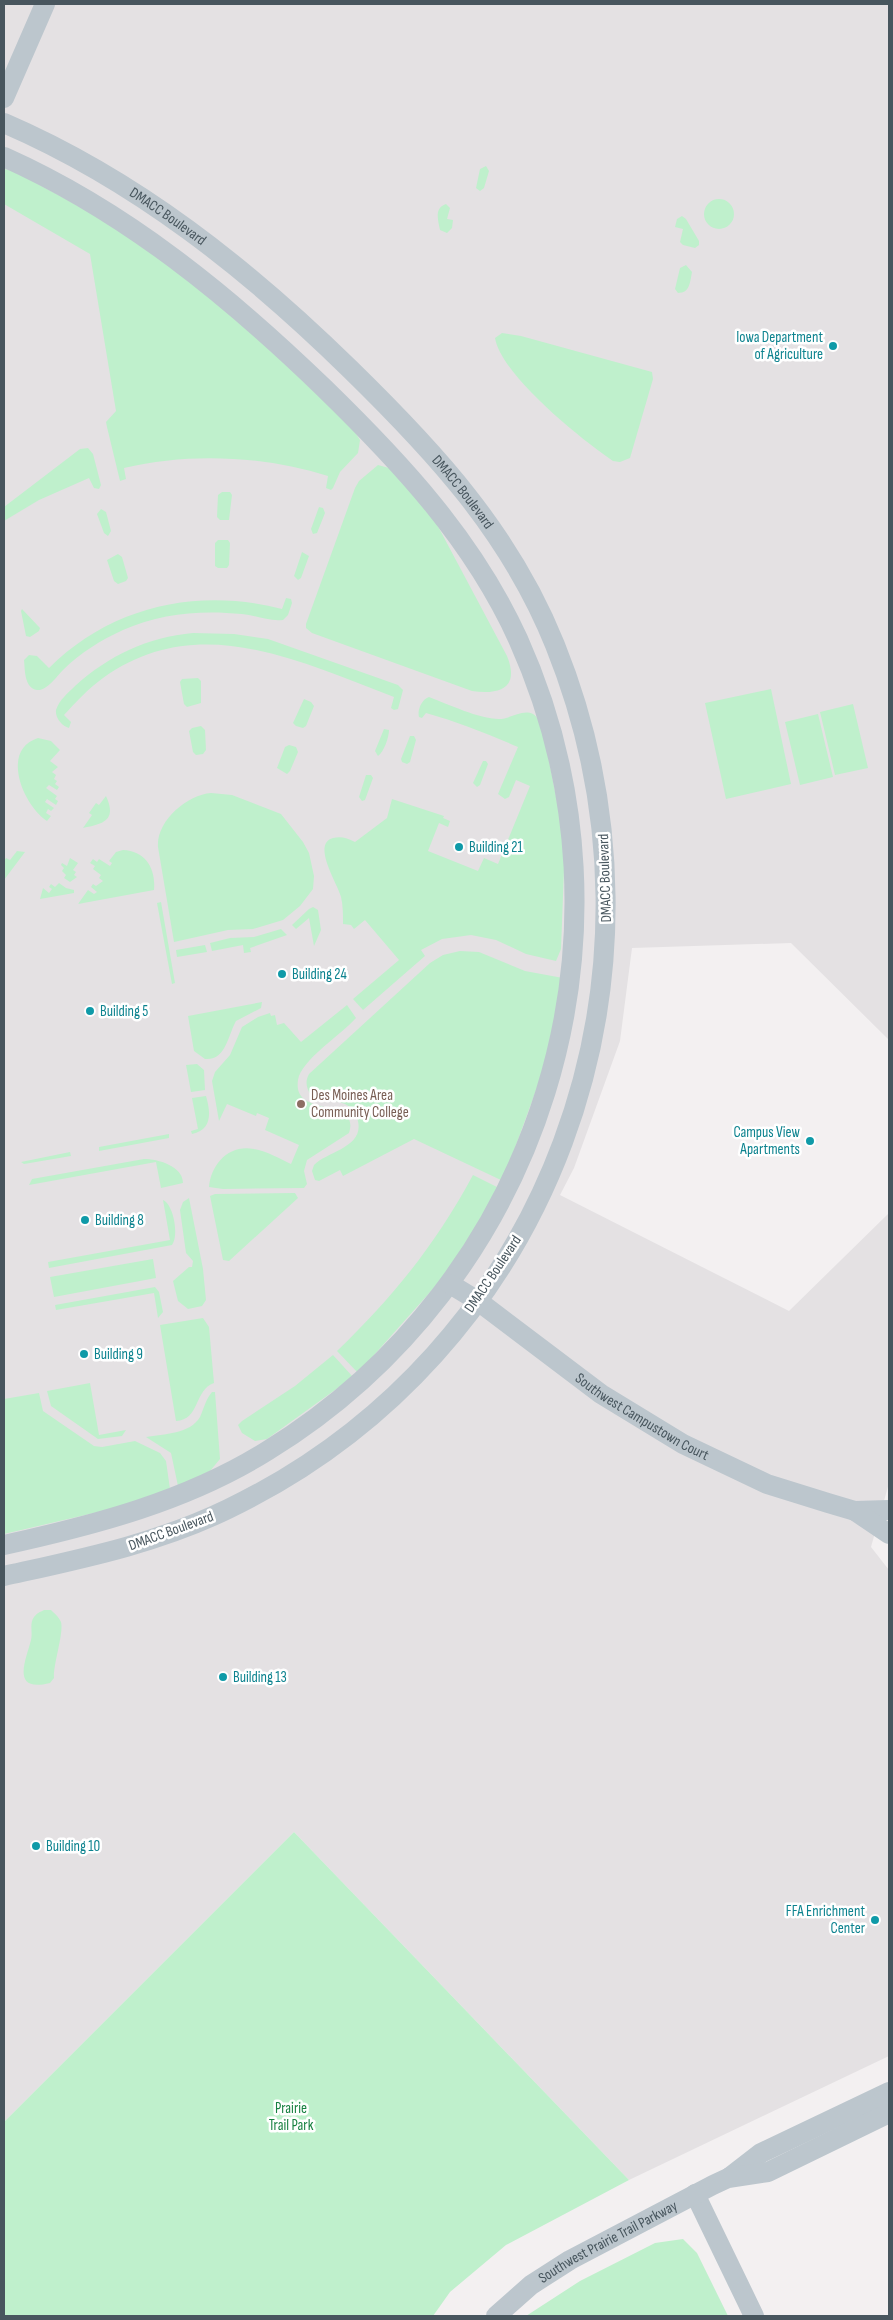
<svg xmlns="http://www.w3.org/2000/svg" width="893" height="2320" font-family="'Sofia Sans Condensed',sans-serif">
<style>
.education{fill:#e4e1e3}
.green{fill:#bff0cc}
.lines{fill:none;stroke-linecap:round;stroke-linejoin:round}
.minor{stroke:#bcc6cd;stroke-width:20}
.culture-dot{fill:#0f9aa8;stroke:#fff;stroke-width:2}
.education-dot{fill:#8d6e63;stroke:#fff;stroke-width:2}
.labels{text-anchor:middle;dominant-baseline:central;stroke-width:5;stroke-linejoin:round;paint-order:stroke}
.street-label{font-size:15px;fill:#48565e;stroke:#fff}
.culture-label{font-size:15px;fill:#0d838f;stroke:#fff;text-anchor:start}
.education-label{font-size:15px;fill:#785e54;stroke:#fff;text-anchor:start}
.park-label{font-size:15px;fill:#178140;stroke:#fff}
</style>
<rect width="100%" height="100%" fill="#f3f0f1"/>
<path class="education" d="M4,4h885v1036l-98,-97 -159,5 -12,93 -46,127 -14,27 229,116 100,-98v270l-18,64 18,23v486l-260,124 -335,-348 -290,290z"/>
<path class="green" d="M486,166l3,5 -5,17 -4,3 -4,-3 4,-19z
M4,169c14,2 29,12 41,19 99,51 187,122 265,200 17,16 39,32 50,52l-2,13 -18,19 -7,16 -2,2 -5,-2 2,-12c-65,-20 -137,-24 -204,-8l2,11 -6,2 -13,-54 -1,-5 10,-11 -26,-157 -86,-50z
M704 214a15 15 0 1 1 30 0a15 15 0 1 1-30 0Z
M446,204l4,4 -3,11 6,1 -1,8 -5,5 -7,-3c-2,-10 -6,-22 6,-26z
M682,216l4,3 13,22v4l-4,3 -12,-3 -3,-3 3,-13 -8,-2 2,-8z
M686,265l6,7c-2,10 -2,21 -14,21l-3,-4 5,-21z
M502,333l19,3 131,36 1,7 -23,79 -10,4 -7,-1c-31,-21 -112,-86 -118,-123z
M88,448l5,6 8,31 -2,4 -5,-1 -5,-10 -50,22 -35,21v-14l76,-58z
M378,465l11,3 44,49 74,139c13,32 -7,39 -35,35l-160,-58 -6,-5v-4l49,-136 4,-7z
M222,492h8l2,3 -3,25h-9l-3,-3 1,-22z
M319,507l4,1 2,5 -8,20 -4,1 -2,-5z
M101,509l5,3 5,19 -3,5 -4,-3 -7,-19z
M218,540h10l2,3 -1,22 -2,3h-9l-3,-2v-23z
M302,552l7,4 -8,22 -3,2 -4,-4z
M118,554l4,3 6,21 -2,3 -8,3 -4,-3 -7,-21z
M286,598l5,1 1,4 -4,12 -5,5c-13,2 -28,-5 -41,-6 -41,-4 -81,-1 -119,16 -22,10 -43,23 -60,40 -6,6 -16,21 -26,20 -13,-2 -12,-21 -13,-30l5,-5 8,1 12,12c62,-62 149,-81 233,-59z
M22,609l18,19 -1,3 -9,6 -4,-1 -5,-25z
M193,633l41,1 34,5 130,46 5,5 -5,19 -4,1 -3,-2 3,-11c-96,-36 -196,-87 -291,-19 -15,11 -27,24 -39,37l7,7 -2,6c-7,-2 -14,-10 -13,-18 3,-10 12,-17 19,-24 33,-30 73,-49 118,-53z
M198,678l3,3v22l-14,4 -3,-3 -4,-22 2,-3z
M771,689l20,95 -65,15 -21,-96z
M429,697c19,7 50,22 70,22 11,0 23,-10 34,-5 5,3 8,11 10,16l22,113 -4,106 -5,12 -30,-7 -30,-14 -25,-5 -29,4 -21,11 4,6 -62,54 -10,-11 46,-39 -34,-40 -11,9 -3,-4 -8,-1c0,-9 0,-19 -2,-27 -3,-13 -30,-53 -8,-59 8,-2 14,0 22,4l32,-24 5,-19 52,17 -1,2 7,3 -2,6 -9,-4 -11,28 50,20 6,-13 14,6 32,-78 -14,-6 -7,17 -4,2 -7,-5 20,-47c-30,-13 -60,-25 -92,-34l-4,5 -3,-1c-2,-7 3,-18 10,-20z
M304,699l7,3 3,4 -8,20 -3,2 -7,-2 -3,-3z
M853,704l15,64 -33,7 -15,-63z
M818,714l15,63 -33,8 -15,-63z
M201,726l4,4 1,20 -3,4 -7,1 -3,-3 -4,-21 3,-3z
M384,729l5,1c0,7 -5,22 -11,26l-3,-5z
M410,736h4l2,4 -6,22 -3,2 -5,-2 -1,-3z
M38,738l13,3 9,9 -10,11 8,6 -6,5 4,3 -2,4 3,2 -2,3 4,3 -2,3 -8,-5 -3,3 11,8 -2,3 3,2 -2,4 -9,-6 -2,3 9,6 -3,3 -3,-2 -2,4 5,3 -4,5c-24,-16 -47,-71 -9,-83z
M289,745l7,2 2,5 -8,19 -3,3 -10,-6 8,-21z
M483,761h3l2,3 -8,21 -3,2 -4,-4z
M366,775h5l2,3 -8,22 -3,1 -3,-4z
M211,793l21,2 49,19 22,28 6,11 5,23 -1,13 -13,17 -17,14 -30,9 -25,1 -54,12 -16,-95c-2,-26 29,-52 53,-54z
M106,796c11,24 -2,28 -23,32l9,-13 -3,-2 7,-10 3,2z
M123,850c23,1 33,19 31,40l-76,14 10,-14 6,4 3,-2 -6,-5 2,-3 3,2 7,-5 -4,-3 2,-3 -8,-6 2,-3 -5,-3 3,-4 4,3 2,-3 11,7 2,-3 -3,-2 7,-9z
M17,851l8,1 -21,28v-19l2,-3 4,2z
M70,858l8,5 -5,7 3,2 -2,3 3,2 -7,5 -6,-4 2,-3 -4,-4 2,-3 -3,-3 1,-2 5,3z
M59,883l7,5 8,2v3l-34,6 3,-11 6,5 3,-4 -3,-2 2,-3 4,3z
M161,902l14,81 -3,1 -15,-81z
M313,907l5,3 3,20 -7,16 -5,-28 -13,11 -4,-4 17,-16z
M281,929l6,6 -37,13 1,4 -7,1 -1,-8 -31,6 -2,-8 20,-5 24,-1z
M205,945l2,7 -30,5 -1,-7z
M460,951l19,1 46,19 38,7 -12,71 -48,132 -89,-42 -71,37 -3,-6 -21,11 -4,-1 -3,-9 2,-6c14,-14 53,-18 43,-47 -2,-6 -6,-11 -12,-14 -11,-5 -24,-3 -34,-9 -5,-7 -6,-14 -2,-21l121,-111 13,-8z
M262,1002l-1,6 -25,13c-8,14 -10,40 -31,38l-11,-8 -6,-35z
M347,1005l9,13c-14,16 -55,42 -58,62 -6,40 63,15 51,53l-42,27 -3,11 3,13 -3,4 -81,1 -14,-2c2,-23 20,-43 45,-38 13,2 26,10 37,15l8,-19 -34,-15 4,-12 -12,-5 -1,3 -29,-12 -8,17 -7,-40 3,-9 15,-17 12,-28 16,-10 12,-4 1,3 4,-1 2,10 7,-2 17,19z
M197,1064l7,6 1,20 -14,2 -5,-27z
M206,1096c5,17 6,34 -14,38l-1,-3 7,-2 -6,-31z
M169,1134v4l-70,13v-4z
M70,1152l1,4 -47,8 -3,-2z
M144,1159c14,0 39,7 39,24l-22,5 -5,-26 -127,23 3,-6z
M473,1175l26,13 -43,75 -98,110 -21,-22c57,-55 98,-106 136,-176z
M295,1193l3,5 -69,63 -6,-1 -13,-64 5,-2z
M189,1198l14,71 3,31 -4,6 -14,3 -10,-8 -5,-20 16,-14h3l1,-6 -7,-8 -6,-43 3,-8z
M163,1200c11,5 16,36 9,45l-123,23 -1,-6 122,-22z
M153,1259l3,19 -102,19 -4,-20z
M155,1287l4,5 4,20 -5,6 -4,-25 -98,17 -1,-5z
M203,1318l6,9 5,56c-20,7 -14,37 -38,38l-16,-96z
M333,1355l20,22 -86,62 -12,2 -13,-8 -4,-8 4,-4 53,-35z
M90,1383l9,52 27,-5 -4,6 -24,3 -47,-33 -4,-15z
M212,1392h3l5,67 -10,12 -32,15 -7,-33 -25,-16c18,-3 44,-3 54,-20 4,-9 6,-18 12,-25z
M39,1393l4,18 51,35 8,1 33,-6 25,12 6,8 4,28 -59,20 -107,25v-135z
M44,1610h7c3,3 8,7 10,12 3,11 -8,43 -7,56l-4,5c-40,10 -24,-23 -19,-43 2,-8 -2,-16 3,-23 3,-4 6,-5 10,-7z
M294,1832l335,348 -123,65 -56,47 -17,24h-429v-194z
M683,2239l14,14 31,63h-202l54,-35 75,-38z"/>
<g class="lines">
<g class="minor">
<path d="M4,98l41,-94"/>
<path id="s1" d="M4,123c132,57 244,146 346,246 85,83 160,164 205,276 133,330 -3,708 -327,864 -72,35 -148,50 -224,67"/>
<path d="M4,157c121,54 225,139 320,231 77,75 149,152 194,251 133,295 24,643 -251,812 -80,50 -172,74 -263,94"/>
<path id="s2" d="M450,1284l28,17 123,93 82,50 84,40 61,19 27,8 34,-1"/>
<path d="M855,1511l34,23"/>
<path d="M730,2177l31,-24 128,-61"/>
<path d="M695,2194l59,122"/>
<path id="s3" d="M496,2316l35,-31 39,-25 143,-75 15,-7 40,-6 121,-59"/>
</g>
</g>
<g class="culture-dot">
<circle cx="833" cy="346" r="5"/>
<circle cx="459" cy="847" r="5"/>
<circle cx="282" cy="974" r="5"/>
<circle cx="90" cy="1011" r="5"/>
<circle cx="810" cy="1141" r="5"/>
<circle cx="85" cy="1220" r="5"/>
<circle cx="84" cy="1354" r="5"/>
<circle cx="223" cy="1677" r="5"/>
<circle cx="36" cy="1846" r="5"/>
<circle cx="875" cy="1920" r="5"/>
</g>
<circle class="education-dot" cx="301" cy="1104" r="5"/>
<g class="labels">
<g class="street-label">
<text stroke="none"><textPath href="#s1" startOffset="189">DMACC Boulevard</textPath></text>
<text stroke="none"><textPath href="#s1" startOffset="594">DMACC Boulevard</textPath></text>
<text transform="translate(605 878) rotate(-92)">DMACC Boulevard</text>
<text transform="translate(493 1274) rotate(-56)">DMACC Boulevard</text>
<text stroke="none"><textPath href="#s2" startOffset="234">Southwest Campustown Court</textPath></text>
<text transform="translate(171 1531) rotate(-20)">DMACC Boulevard</text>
<text stroke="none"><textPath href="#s3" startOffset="135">Southwest Prairie Trail Parkway</textPath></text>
</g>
<g class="culture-label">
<text x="823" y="337" text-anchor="end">Iowa Department<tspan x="823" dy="17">of Agriculture</tspan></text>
<text x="469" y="847">Building 21</text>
<text x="292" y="974">Building 24</text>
<text x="100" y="1011">Building 5</text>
<text x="800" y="1132" text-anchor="end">Campus View<tspan x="800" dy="17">Apartments</tspan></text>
<text x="95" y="1220">Building 8</text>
<text x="94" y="1354">Building 9</text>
<text x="233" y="1677">Building 13</text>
<text x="46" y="1846">Building 10</text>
<text x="865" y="1911" text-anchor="end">FFA Enrichment<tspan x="865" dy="17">Center</tspan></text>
</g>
<g class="education-label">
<text x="311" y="1095">Des Moines Area<tspan x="311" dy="17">Community College</tspan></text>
</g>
<g class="park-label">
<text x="291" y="2108">Prairie<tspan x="291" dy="17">Trail Park</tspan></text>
</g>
</g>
<rect width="893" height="2320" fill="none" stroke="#48565e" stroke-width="10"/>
</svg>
